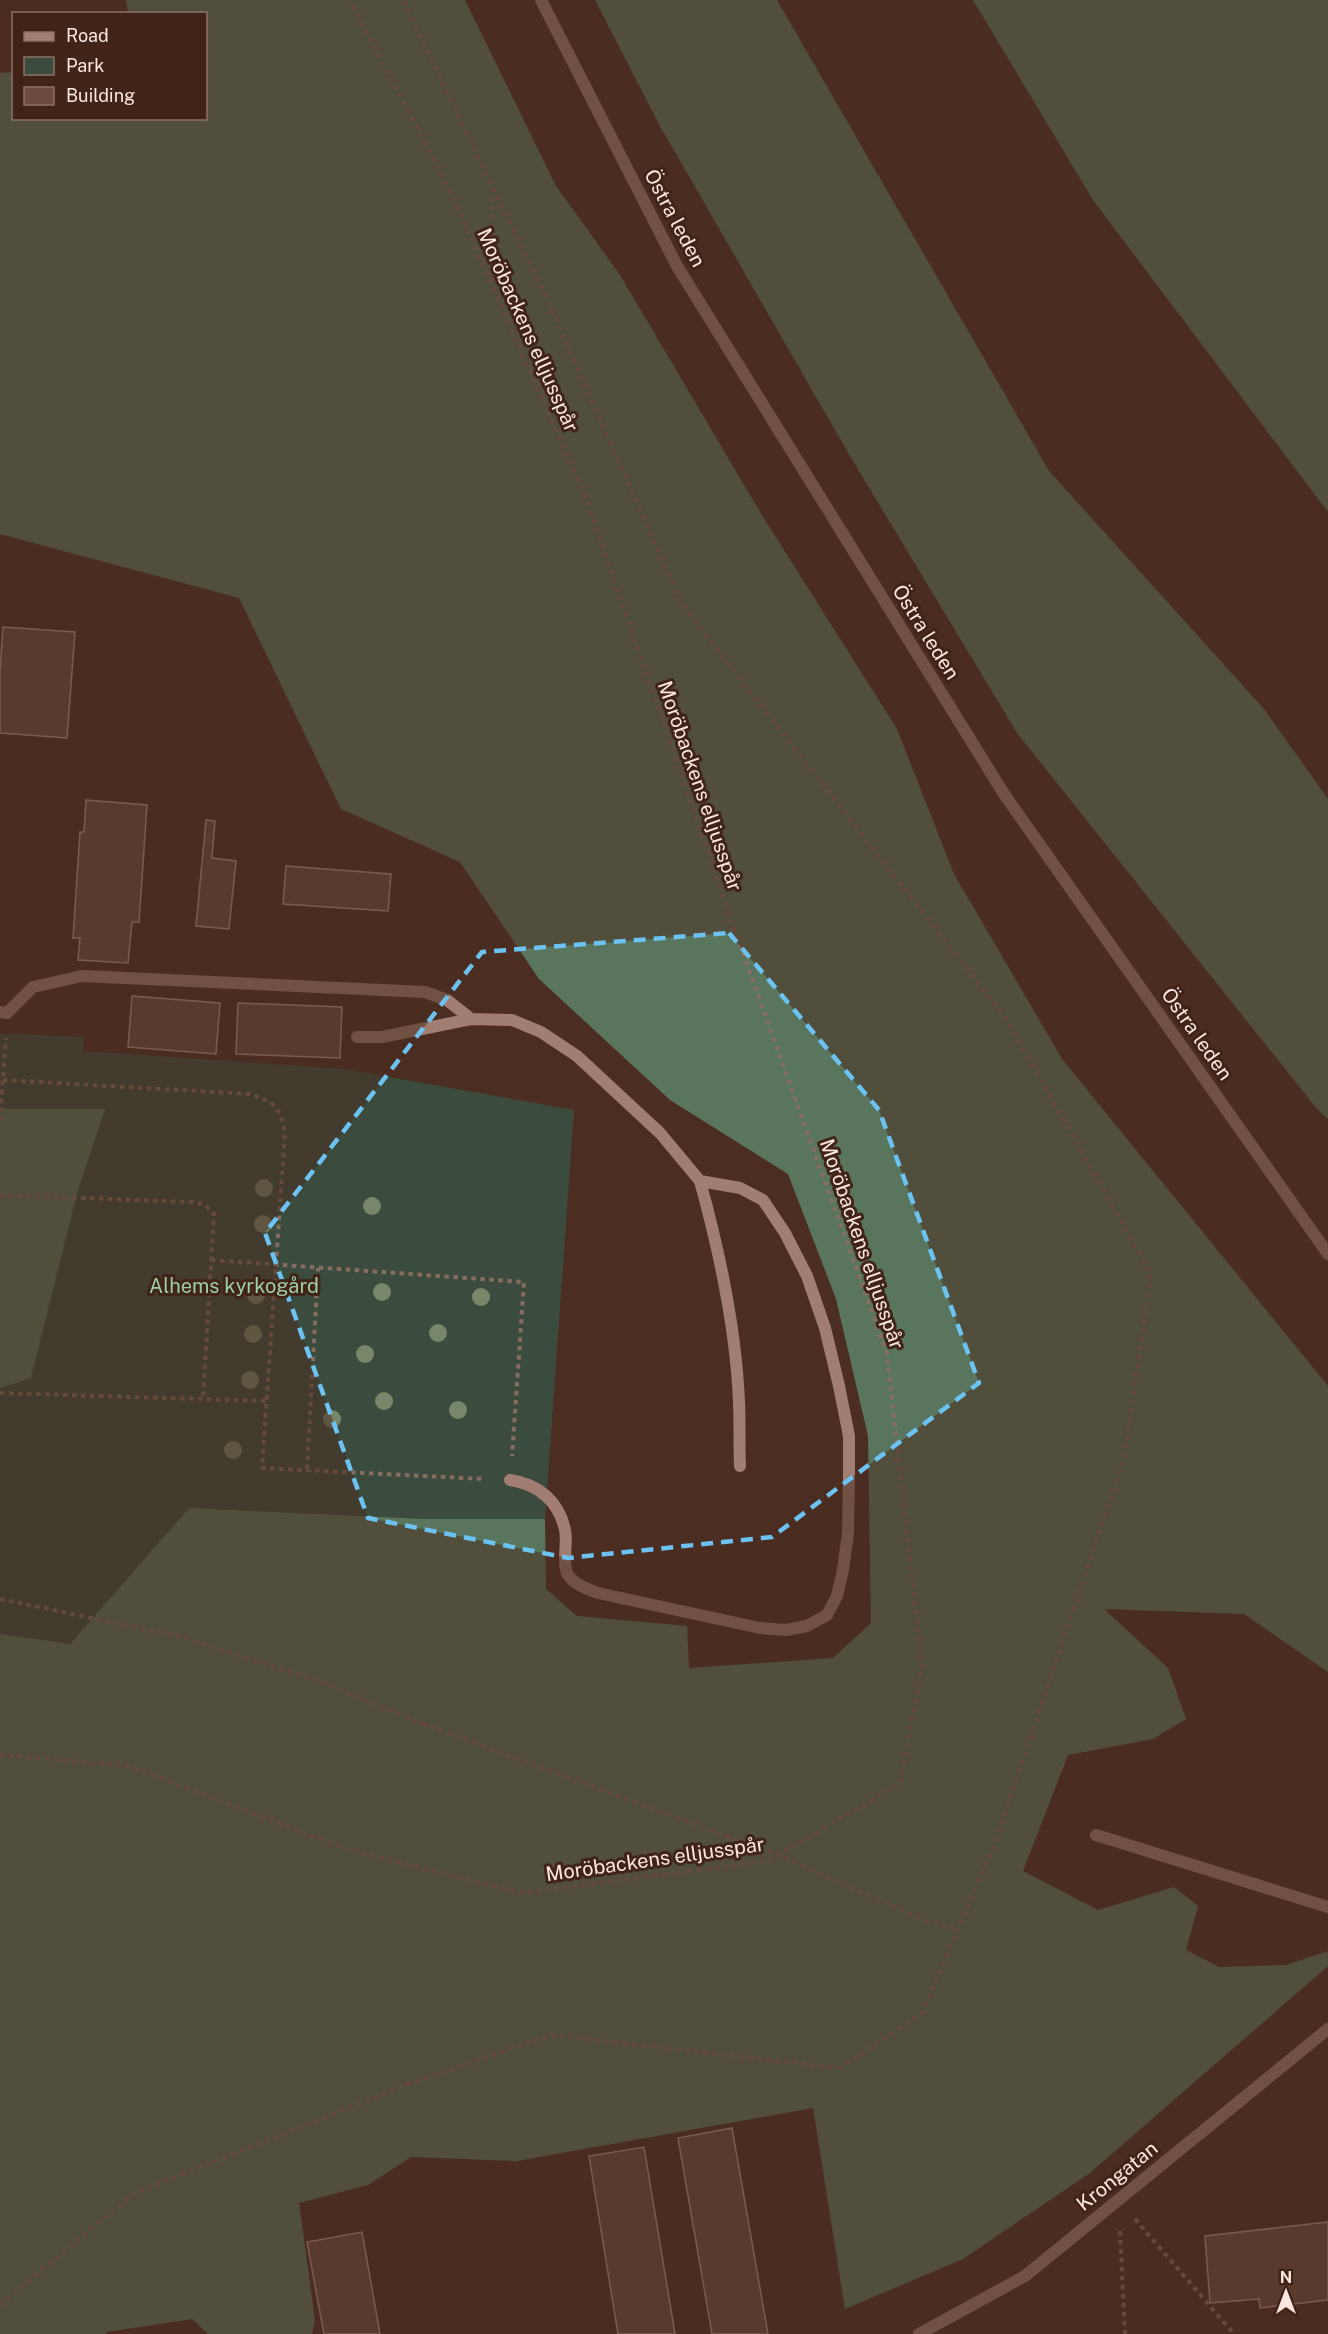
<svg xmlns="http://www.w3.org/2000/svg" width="1328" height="2334" font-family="'Public Sans',sans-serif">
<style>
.green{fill:#3b4c3e}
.forest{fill:#59755e}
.building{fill:#6c4c3f;stroke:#b69283;stroke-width:1.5}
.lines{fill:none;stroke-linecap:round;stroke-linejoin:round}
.path{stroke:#866c61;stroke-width:4;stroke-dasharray:4.5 4.5;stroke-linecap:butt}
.service{stroke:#a27d72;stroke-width:12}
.minor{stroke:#a27d72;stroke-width:12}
.tertiary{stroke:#a27d72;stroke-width:12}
.tree{fill:#78876a}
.marked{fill:none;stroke:#6cc3f2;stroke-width:4.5;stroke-dasharray:12 8;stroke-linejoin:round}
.labels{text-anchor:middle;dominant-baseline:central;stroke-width:6;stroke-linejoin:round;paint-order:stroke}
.street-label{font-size:20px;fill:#fbe7df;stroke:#402417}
.park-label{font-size:20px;fill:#9ccfa6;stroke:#402417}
</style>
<rect width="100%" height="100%" fill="#4b2e21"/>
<path class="green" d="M0,1033l84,4 -1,14 261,18 230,41 -29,409h-120l-236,-11 -119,136 -70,-10z"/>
<path class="forest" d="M126,0h339l91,186 64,89 140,237 137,217 57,145 108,185 266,327v286l-84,-58 -140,-5 64,59 18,51 -33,20 -85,16 -45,116 75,39 76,-23 24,19 -12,44 33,17 67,-2 42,-14v15l-238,207 -127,86 -118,50 -32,-201 -296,53 -106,-4 -43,28 -69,18 16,117 -3,14h-104l-16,-15 -85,13 -1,2h-106v-700l70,10 119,-136 236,11h120l1,70 31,27 110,10 2,42 144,-10 38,-35 -3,-187 -32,-137 -48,-125 -118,-74 -131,-121 -79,-117 -119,-53 -102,-211 -239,-64v-461l13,-1 1,46h192v-104l-78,-1z
M595,0h182l272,471 215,238 64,90v320l-11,-10 -300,-376 -167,-277 -190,-330z
M973,0h355v512l-235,-312z
M0,1109h105l-27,81 -47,188 -31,10z"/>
<path class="building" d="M3,627l72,5 -8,106 -67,-5v-62z
M86,800l61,5 -8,117h-7l-4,41 -50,-3 2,-22h-7l7,-106h4z
M206,820l9,1 -3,37 24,3 -7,68 -33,-3z
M286,866l105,8 -3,37 -105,-7z
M132,996l88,7 -4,51 -88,-7z
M238,1003l104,4 -2,51 -104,-4z
M732,2128l36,206h-56l-34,-196z
M644,2147l31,187h-57l-29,-178z
M1328,2222v78l-68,8 -1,-9 -49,4 -5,-67z
M362,2232l18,102h-56l-17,-92z"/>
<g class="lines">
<path class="path" d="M492,282v-94
M3,1080l246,14c25,7 31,13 36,38l-23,336 223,11
M0,1121l6,-83
M0,1195l192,7 12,2 10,10 -11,184
M211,1260l313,22 -12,174
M0,1393l266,8
M307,1469l11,-201
M0,1599l178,37 139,44 114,47 347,128 146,65 34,9
M0,1755l128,11 219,83 174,44 247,-32 132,-77 22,-119 -35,-311 -154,-428 -147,-428 -134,-303 -102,-195
M1135,2219l99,115
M1120,2231l5,103
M0,2305l133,-111 281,-112 137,-47 289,33 82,-55 75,-175 127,-380 27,-184 -144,-254 -326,-417 -125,-284 -153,-319"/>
<path class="service" d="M7,1013l26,-26 49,-11 343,16 22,8 24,19
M357,1037h25l89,-18 41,1 29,12 36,24 83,77 40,48 40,7 23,12 22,33 22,43 18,52 14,58 10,50v38l-1,59 -5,37 -6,26 -10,19 -20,11 -21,4 -26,-2 -162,-35c-10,-4 -26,-9 -31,-20 -5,-14 1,-29 -2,-43 -6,-29 -27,-46 -55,-50
M700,1181c19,69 36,149 39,221 1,21 0,42 1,64
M1096,1835l232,72"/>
<path class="minor" d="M0,1012l7,1
M919,2334l106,-58 303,-247"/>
<path class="tertiary" d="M541,0l136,266 327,528 324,460"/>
</g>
<g class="tree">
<circle cx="264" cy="1188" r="9"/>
<circle cx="372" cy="1206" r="9"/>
<circle cx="263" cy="1224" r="9"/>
<circle cx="382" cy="1292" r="9"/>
<circle cx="256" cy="1295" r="9"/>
<circle cx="481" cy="1297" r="9"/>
<circle cx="438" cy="1333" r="9"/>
<circle cx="253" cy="1334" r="9"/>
<circle cx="365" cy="1354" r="9"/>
<circle cx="250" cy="1380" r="9"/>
<circle cx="384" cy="1401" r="9"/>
<circle cx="458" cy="1410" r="9"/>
<circle cx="332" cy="1419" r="9"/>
<circle cx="233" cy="1450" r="9"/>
</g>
<path d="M0 0H1328V2334H0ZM729,933l150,177 100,273 -207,154 -204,21 -200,-40 -103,-285 217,-281z" fill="#4b2e21" fill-opacity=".55" fill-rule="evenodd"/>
<path class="marked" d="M729,933l150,177 100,273 -207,154 -204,21 -200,-40 -103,-285 217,-281z"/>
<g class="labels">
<g class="street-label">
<text transform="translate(675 218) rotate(62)">Östra leden</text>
<text transform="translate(528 330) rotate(66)">Moröbackens elljusspår</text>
<text transform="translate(926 632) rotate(58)">Östra leden</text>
<text transform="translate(700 786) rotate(71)">Moröbackens elljusspår</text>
<text transform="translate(1197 1034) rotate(55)">Östra leden</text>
<text transform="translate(862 1244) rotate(71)">Moröbackens elljusspår</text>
<text transform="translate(655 1859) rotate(-8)">Moröbackens elljusspår</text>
<text transform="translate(1117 2176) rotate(-39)">Krongatan</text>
</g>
<g class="park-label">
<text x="234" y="1286">Alhems kyrkogård</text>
</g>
</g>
<rect x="12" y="12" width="195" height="108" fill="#402417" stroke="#8b7267" stroke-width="1.5"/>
<rect x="24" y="32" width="30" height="9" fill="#a27d72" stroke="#8b7267" stroke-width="1.5"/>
<text x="66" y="42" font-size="18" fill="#fbe7df">Road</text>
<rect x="24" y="57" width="30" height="18" fill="#3b4c3e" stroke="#8b7267" stroke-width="1.5"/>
<text x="66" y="72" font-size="18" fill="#fbe7df">Park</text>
<rect x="24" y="87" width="30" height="18" fill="#6c4c3f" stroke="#8b7267" stroke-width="1.5"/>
<text x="66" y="102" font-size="18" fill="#fbe7df">Building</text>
<g transform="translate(1286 2292)" stroke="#402417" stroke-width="4.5" paint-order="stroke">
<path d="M0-4.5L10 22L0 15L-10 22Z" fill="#fbe7df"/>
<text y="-9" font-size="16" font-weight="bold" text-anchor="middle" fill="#fbe7df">N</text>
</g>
</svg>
